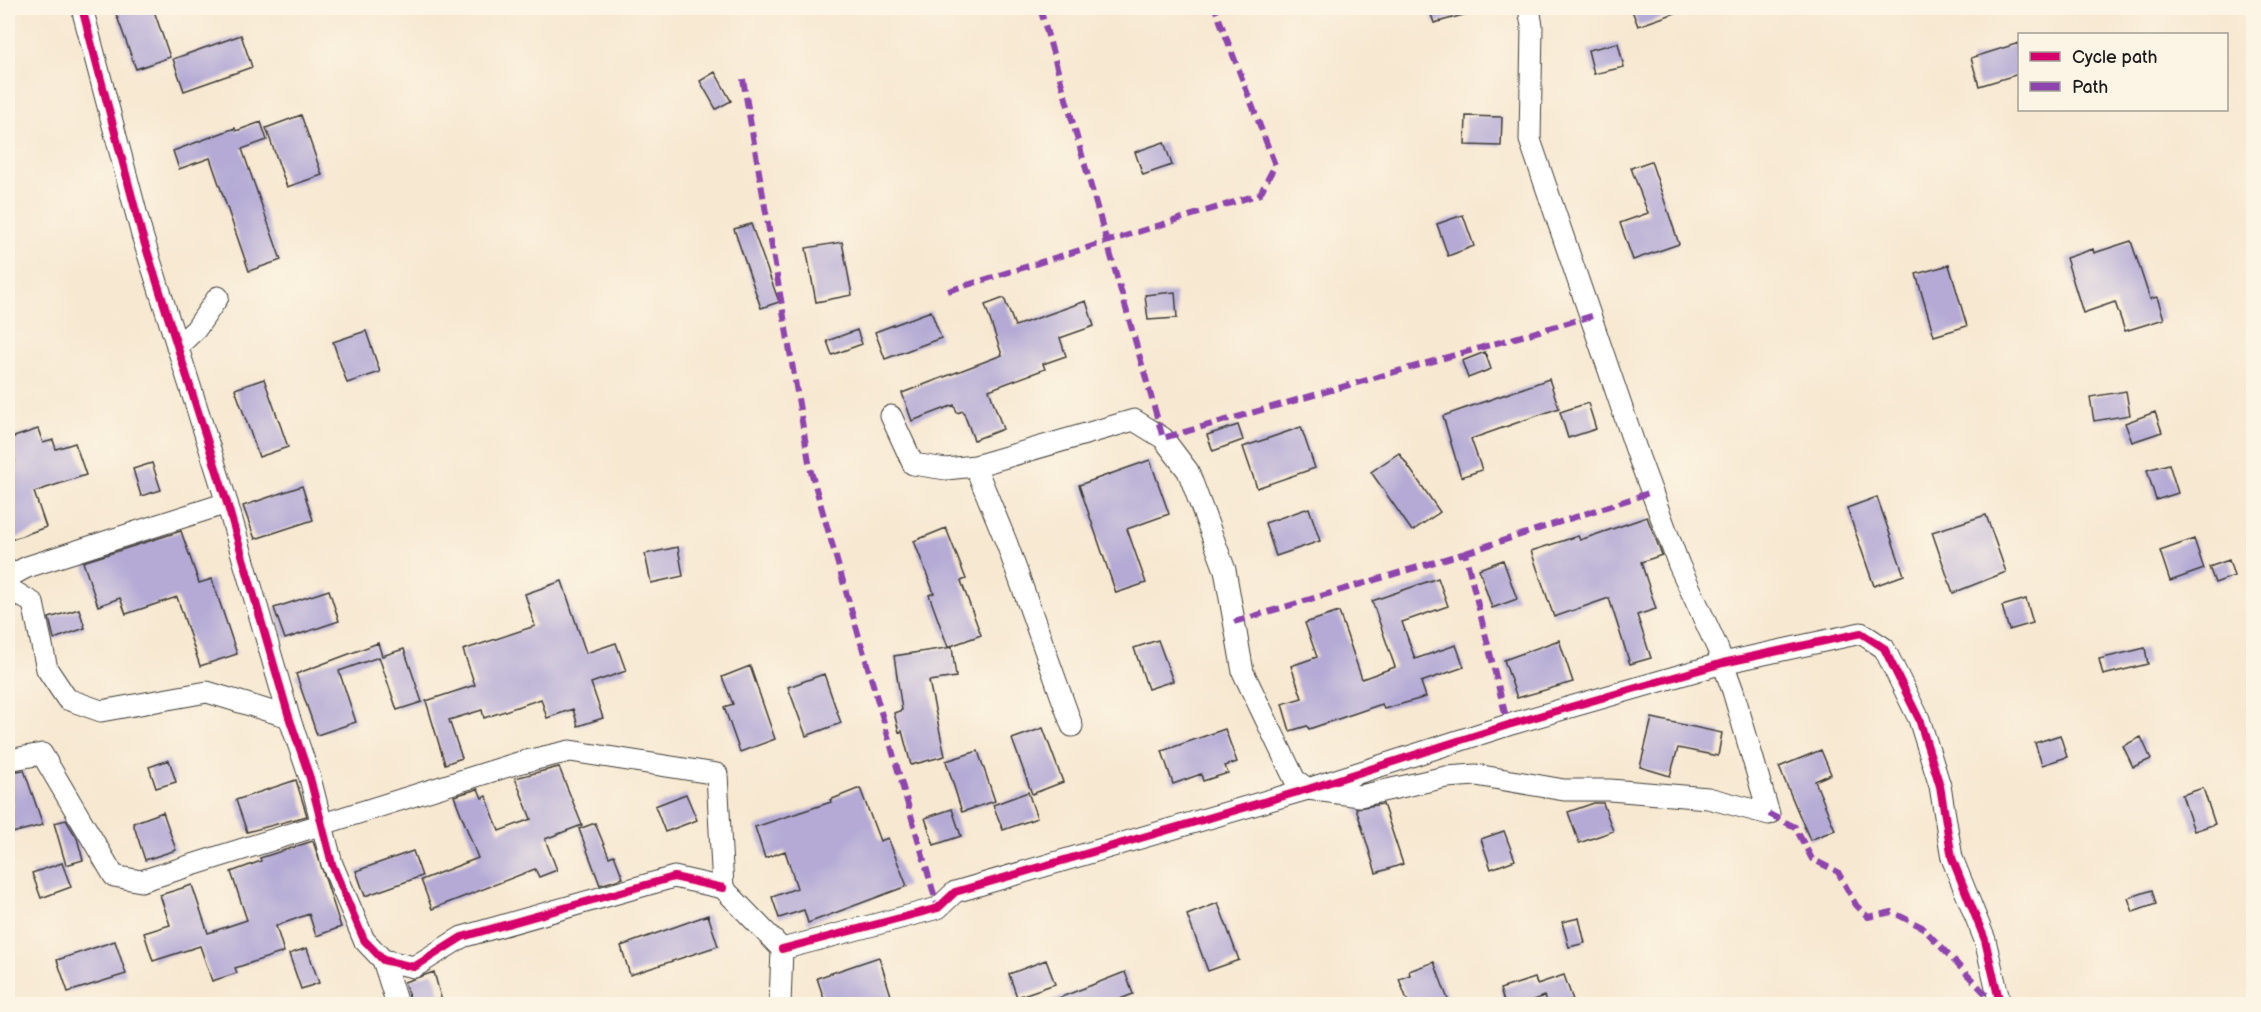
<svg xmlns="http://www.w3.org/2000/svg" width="2261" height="1012" font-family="'Balsamiq Sans',sans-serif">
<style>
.building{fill:#b4aad5}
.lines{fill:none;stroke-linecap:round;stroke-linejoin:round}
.minor-casing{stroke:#3d3b37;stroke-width:23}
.minor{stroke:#fff;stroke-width:21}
.quiet{stroke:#8e44ad;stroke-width:6;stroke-dasharray:12 6;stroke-linecap:butt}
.cycleway-casing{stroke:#fcf5e5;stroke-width:11}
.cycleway{stroke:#d6006c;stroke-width:8}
</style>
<rect width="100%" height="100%" fill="#fcf5e5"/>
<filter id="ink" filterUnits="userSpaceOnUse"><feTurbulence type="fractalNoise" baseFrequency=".0167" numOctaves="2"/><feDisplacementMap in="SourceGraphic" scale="12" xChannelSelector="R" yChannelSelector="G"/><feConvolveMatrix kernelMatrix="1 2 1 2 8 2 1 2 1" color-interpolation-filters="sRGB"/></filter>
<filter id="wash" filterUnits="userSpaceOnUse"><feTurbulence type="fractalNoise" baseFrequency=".008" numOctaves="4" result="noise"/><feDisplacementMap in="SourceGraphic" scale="24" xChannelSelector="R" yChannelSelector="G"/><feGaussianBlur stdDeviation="1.35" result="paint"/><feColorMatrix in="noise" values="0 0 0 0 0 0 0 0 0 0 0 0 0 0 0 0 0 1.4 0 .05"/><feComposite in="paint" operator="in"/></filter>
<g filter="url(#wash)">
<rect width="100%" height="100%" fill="#f7e8d1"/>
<g id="blocks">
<path class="building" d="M114,8h39l17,49 -34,12z
M1429,8h44l1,4 -40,11z
M1631,8h53v2l-46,16z
M241,35l11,32 -68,24 -11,-32z
M1618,43l6,24 -30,7 -6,-24z
M2019,43v31l-40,12 -8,-28z
M715,72l16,29 -15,8 -16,-28z
M301,115l21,60 -35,12 -21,-59z
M1466,116l36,1 -1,29 -36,-1z
M261,122l6,18 -25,9 39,111 -32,11 -39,-113 -31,11 -6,-18 62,-23 1,3z
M1164,142l8,23 -29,10 -8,-23z
M1651,161l28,83 -46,16 -13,-37 28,-10 -17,-45z
M1463,215l11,31 -26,10 -11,-32z
M751,224l28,78 -18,6 -27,-79z
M2131,241l19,58 7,-2 7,22 -39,12 -10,-29 -32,11 -17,-55 27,-9 1,4z
M842,242l10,53 -36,7 -10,-54z
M1949,265l18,61 -33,10 -18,-62z
M1175,292l2,26 -29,2 -3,-25z
M1004,298l11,28 71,-25 8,25 -34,12 6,18 -23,8 2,5 -56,21 14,39 -29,11 -11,-29 -6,2 -3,-8 -42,16 -10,-28 100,-38 -17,-50z
M931,311l10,27 -56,21 -10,-27z
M857,330l5,14 -30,11 -5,-14z
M366,331l14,41 -33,11 -14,-41z
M1485,352l6,17 -23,9 -6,-17z
M264,379l24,68 -29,10 -24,-68z
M1549,379l10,29 -88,31 11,31 -21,7 -18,-61z
M2126,391l4,24 -36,6 -4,-24z
M1588,403l8,26 -28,9 -8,-26z
M2155,412l7,20 -30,10 -7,-19z
M1238,425l5,15 -30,11 -6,-16z
M1301,427l14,41 -58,20 -14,-41z
M38,429l5,14 10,-3 3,9 19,-6 11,32 -52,17 12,35 -38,14v-76l7,-3 -7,-23z
M1399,453l41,59 -28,19 -41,-59z
M1150,460l19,54 -42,15 19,54 -30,10 -37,-108z
M152,463l9,27 -20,6 -8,-27z
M2169,464l9,29 -22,7 -9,-30z
M302,486l11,34 -58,19 -12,-33z
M1877,497l27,78 -30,11 -27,-78z
M1309,508l11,33 -44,15 -11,-33z
M1986,515l20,57 -53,21 -21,-61z
M1647,517l15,38 -21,7 15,47 -19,6 14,43 -21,6 -21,-66 -55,19 -23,-66 47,-15 2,4z
M946,528l20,51 -5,2 20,54 -33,12 -19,-52 5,-2 -20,-52z
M181,531l18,52 13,-4 25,75 -37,12 -23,-69 -51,17 -6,-16 -22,8 -15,-44z
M2194,539l10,30 -34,12 -10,-30z
M678,547l5,29 -32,7 -6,-29z
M1503,560l14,39 -25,9 -13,-39z
M2229,560l5,16 -19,7 -6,-16z
M1438,578l10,28 -46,16 13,37 41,-14 8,22 -43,15 5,15 -42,12 -2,-5 -73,25 -2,-3 -17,5 -8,-27 20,-6 -11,-32 26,-9 -12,-34 34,-11 23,67 33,-12 -23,-66z
M562,581l24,72 30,-10 10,28 -35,12 12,35 -25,8 -5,-17 -26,9 -6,-19 -57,19 -2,-8 -33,10 13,38 -17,6 -19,-63 49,-16 -12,-35 72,-24 -10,-32z
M329,590l10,31 -54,18 -11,-31z
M2026,599l7,24 -24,7 -7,-24z
M79,609l6,19 -31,11 -5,-21z
M1158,640l15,41 -25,8 -14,-41z
M1559,640l14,42 -56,16 -13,-38z
M378,643l4,13 22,-7 18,53 -25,8 -18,-53 -40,14 17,51 -39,13 -21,-61z
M952,647l4,30 -27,4 16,75 -34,9 -9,-34 -3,1 -5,-19 8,-3 -8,-54z
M2145,648l3,16 -45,11 -4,-16z
M750,666l25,73 -35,13 -16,-45 9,-3 -11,-27z
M824,674l17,49 -35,13 -18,-49z
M1652,718l70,15 -4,23 -40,-8 -8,28 -30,-9z
M1043,728l20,54 -31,12 -20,-55z
M1225,729l12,33 -12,4 3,7 -25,8 -2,-7 -28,10 -11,-33z
M2060,735l7,22 -25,8 -7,-22z
M2141,737l10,22 -18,8 -10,-21z
M1821,750l10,24 -16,7 20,49 -25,10 -31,-73z
M978,751l17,50 -33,11 -16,-51z
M169,760l7,22 -20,6 -7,-21z
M559,767l23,58 -37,14 12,31 -18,7 -4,-8 -103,40 -11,-29 57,-22 -24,-62 24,-7 4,9 4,-2 13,35 32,-12 -16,-41z
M24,770l19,55 -35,9v-25l5,-1 -5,-15v-21z
M296,780l11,36 -60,16 -11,-32z
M860,788l20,53 8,-3 19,48 -99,37 -4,-13 -25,8 -7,-21 25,-9 -12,-37 -20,7 -10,-31 76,-25 -1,-2z
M2203,788l12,36 -21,7 -12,-36z
M1028,792l9,26 -34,12 -10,-25z
M686,794l11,26 -32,12 -10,-26z
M1594,803h9l10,28 -34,12 -11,-31z
M1383,804l20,60 -27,9 -20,-65z
M952,809l9,27 -27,9 -9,-27z
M163,812l13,38 -31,10 -12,-37z
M66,820l11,18 6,22 -17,5 -12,-42z
M595,823l14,34 5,-2 9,23 -23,7 -21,-56z
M1504,831l11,29 -24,9 -10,-30z
M313,841l28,86 -25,9 -7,-22 -33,12 8,26 -49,16 2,5 -25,8 -12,-35 -47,15 -9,-28 26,-8 -10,-30 32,-10 16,48 39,-13 -16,-48 30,-11 -1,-3z
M413,851l9,25 -57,20 -9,-25z
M62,863l9,24 -30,11 -9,-25z
M2152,890l4,14 -23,8 -5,-14z
M1218,903l21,57 -31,11 -21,-56z
M708,915l10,31 -88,29 -9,-29z
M1579,918l6,25 -16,4 -7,-25z
M115,941l11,33 -58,18 -11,-32z
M307,948l12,35 -18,6 -12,-35z
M879,957l15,48h-68l-9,-27z
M1046,960l9,24 -38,13 -8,-23z
M1434,962l16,43h-41l-10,-26 11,-4 -1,-4z
M434,972l9,33h-31l-8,-23z
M1125,972l8,22 -28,11h-64z
M1564,975l9,25 -26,5 -3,-9 -24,9h-15l-5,-16 35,-11 2,6z"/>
</g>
</g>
<g filter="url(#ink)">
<use href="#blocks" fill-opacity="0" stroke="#3d3b37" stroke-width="1.5"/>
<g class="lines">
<defs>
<path id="minor" d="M82,8l60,227 85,268 62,214 21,61 22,86 32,76 19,20 31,7 48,-30 212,-60 49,11
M1529,8l3,18 -2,114 109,318 40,107 38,82 16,44 36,123
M177,347l19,-18 22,-32
M891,416l22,48 33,5 29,-3 159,-46 29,18 25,33 37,99 18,102 52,108 13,9 52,7 86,-19 30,-2 88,15h46l98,8 61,16
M975,466l32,78 65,182
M8,577l19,-10 200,-64
M8,588l25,15 14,66 20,30 34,12 106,-19 82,25
M8,760l34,-6 72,122 27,5 377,-118 52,-12 147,23 6,114 59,61 -2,55
M782,949l156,-41 17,-16 353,-103 200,-64 215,-62 138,-30 23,15 35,71 21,67 12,72 33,82 15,64
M383,960l14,44"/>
</defs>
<use href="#minor" class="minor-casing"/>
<use href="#minor" class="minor"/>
<path class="quiet" d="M1040,8l123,430 429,-122
M743,79l67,389 128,440
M948,291l312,-97 15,-29 -60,-157
M1465,553l187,-61
M1234,622l231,-69 43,172
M1769,814l26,13 17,32 26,13 18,33 12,12 24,-5 30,15 73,77"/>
<defs>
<path id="cycleway" d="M82,8l60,227 85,268 62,214 21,61 22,86 32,76 19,20 31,7 48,-30 212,-60 49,11
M782,949l156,-41 17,-16 353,-103 200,-64 215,-62 138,-30 23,15 35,71 21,67 12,72 33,82 15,64"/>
</defs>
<use href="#cycleway" class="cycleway-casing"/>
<use href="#cycleway" class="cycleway"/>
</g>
</g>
<rect width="2261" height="1012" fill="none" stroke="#fcf5e5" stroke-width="30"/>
<rect x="2018" y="33" width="210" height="78" fill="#fcf5e5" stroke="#a29e95" stroke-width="1.5"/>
<rect x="2030" y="52" width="30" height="9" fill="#d6006c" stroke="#a29e95" stroke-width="1.5"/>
<text x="2072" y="63" font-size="18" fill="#1c1c1c">Cycle path</text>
<rect x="2030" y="82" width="30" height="9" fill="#8e44ad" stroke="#a29e95" stroke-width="1.5"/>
<text x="2072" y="93" font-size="18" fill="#1c1c1c">Path</text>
</svg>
